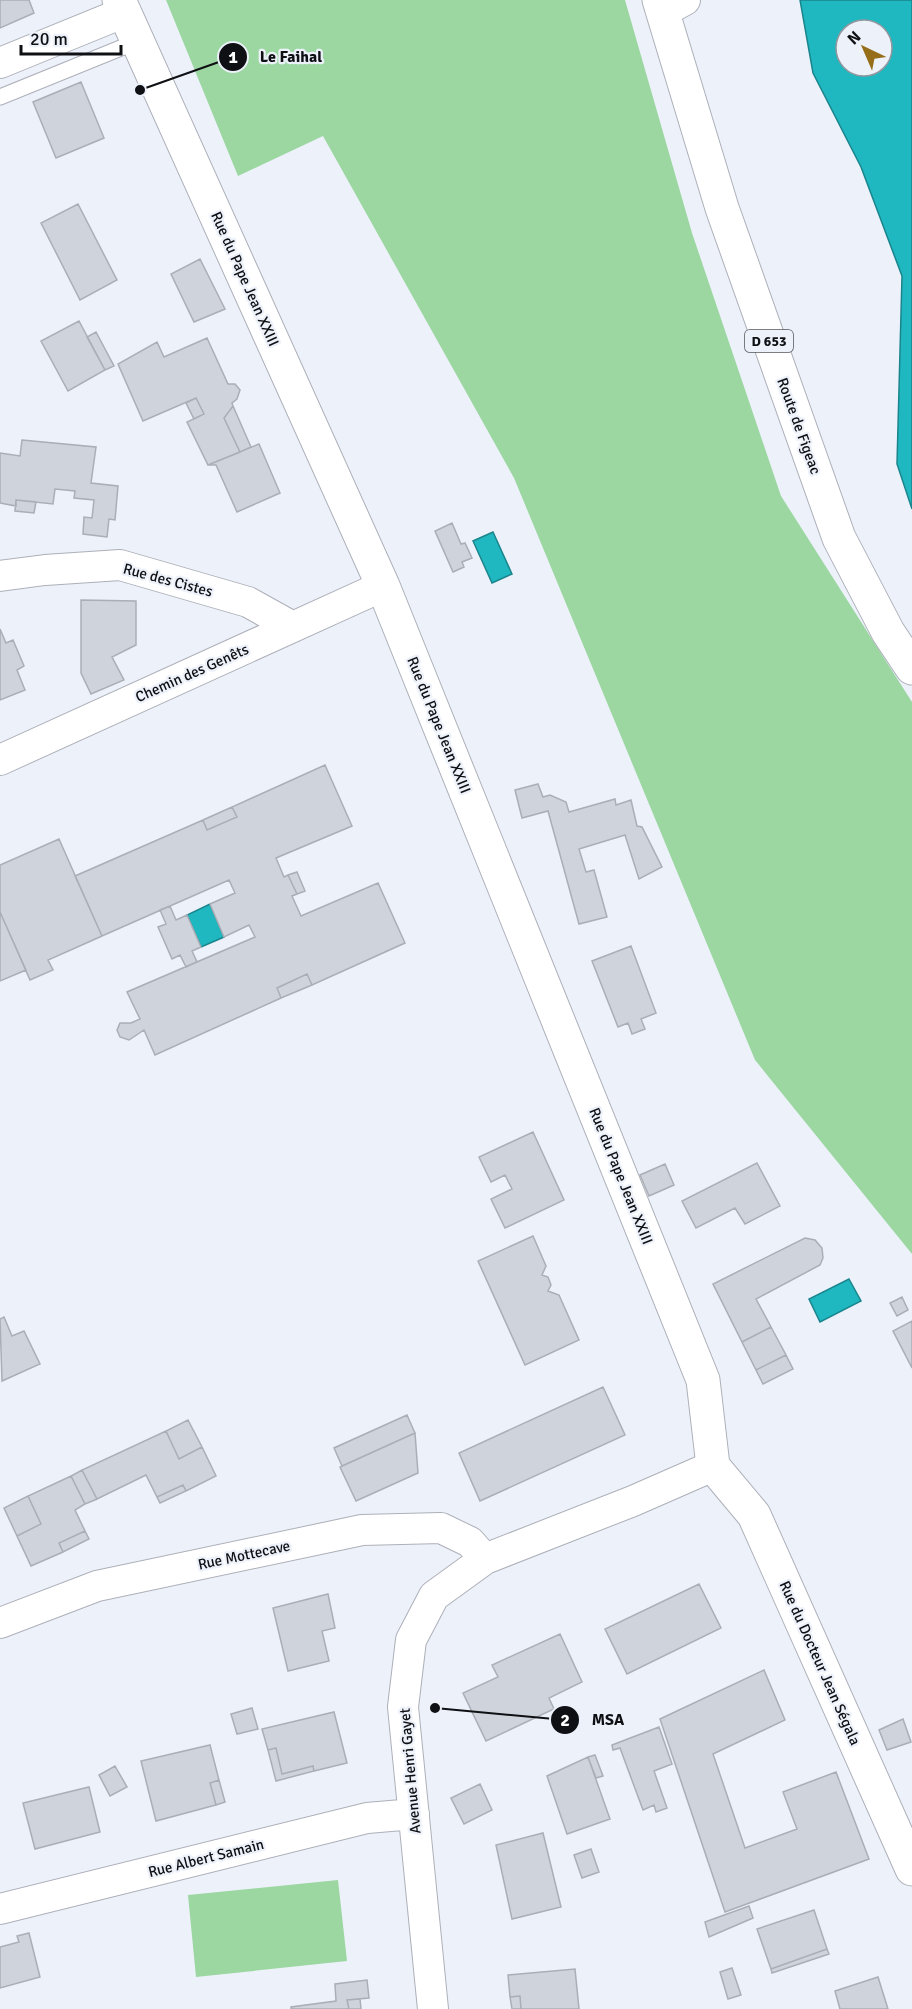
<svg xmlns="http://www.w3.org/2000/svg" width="912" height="2009" font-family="Signika,sans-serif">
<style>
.green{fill:#9cd7a2}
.water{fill:#1fb7c0;stroke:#1a858c;stroke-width:1.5;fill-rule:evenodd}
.building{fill:#cfd3dc;stroke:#aaaeb6;stroke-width:1.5}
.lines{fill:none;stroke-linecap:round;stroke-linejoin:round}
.service-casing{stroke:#adb0b9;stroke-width:17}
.minor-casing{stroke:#adb0b9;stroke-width:32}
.tertiary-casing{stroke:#adb0b9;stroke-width:35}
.primary-casing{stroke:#adb0b9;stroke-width:35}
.service{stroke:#fff;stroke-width:15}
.minor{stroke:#fff;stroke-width:30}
.tertiary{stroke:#fff;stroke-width:33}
.primary{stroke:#fff;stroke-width:33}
.labels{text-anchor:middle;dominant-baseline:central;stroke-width:4.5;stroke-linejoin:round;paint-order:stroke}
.shield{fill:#edf1fa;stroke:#525458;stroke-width:1.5}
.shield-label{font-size:14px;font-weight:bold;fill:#0f1013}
.street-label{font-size:15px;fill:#0f1013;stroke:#edf1fa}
.leader{fill:none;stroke:#0f1013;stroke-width:2}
.callout-dot{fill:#0f1013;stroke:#edf1fa;stroke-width:2}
.mark-label{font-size:18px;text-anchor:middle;font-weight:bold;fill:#fff}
.callout-label{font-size:16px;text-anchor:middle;font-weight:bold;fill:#0f1013;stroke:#edf1fa;stroke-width:4.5;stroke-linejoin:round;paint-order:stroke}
</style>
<rect width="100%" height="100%" fill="#edf1fa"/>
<path class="green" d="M166,0h459l67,233 89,263 131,206v552l-157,-194 -241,-582 -191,-342 -85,40z
M338,1880l9,81 -151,16 -8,-82z"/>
<path class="water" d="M800,0h112v509l-15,-45 5,-188 -41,-109 -48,-94zM846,30h36v36h-36z
M493,532l19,42 -20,9 -19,-42z
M210,904l14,33 -23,10 -14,-32z
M849,1279l12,22 -41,21 -11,-23z"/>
<path class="building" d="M0,0h29l5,13 -34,15z
M81,82l23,56 -48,20 -23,-56z
M78,204l39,76 -37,20 -39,-77z
M200,259l25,50 -31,13 -23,-48z
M79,321l26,49 -37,21 -27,-50z
M96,332l18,34 -9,4 -18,-33z
M207,338l21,46h7l5,6 -3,9 -5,4 1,3 -9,12 16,34 -32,13 -21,-43 17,-8 -8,-16 -53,23 -25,-57 39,-22 7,15z
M196,398l8,16 -10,5 -8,-16z
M233,406l18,41 -11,5 -16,-34z
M22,440l74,7 -5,36 27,3 -3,34 -6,-1 -2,18 -24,-3 1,-17 8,1 2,-18 -20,-2 1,-7 -20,-2 -2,15 -37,-4v6l-16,-3v-50l20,3z
M259,444l21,49 -43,19 -21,-47h-8z
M16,500l20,2 -2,11 -19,-2z
M452,523l9,21 4,-1 7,15 -10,4 2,5 -11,5 -18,-41z
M81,600l55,1v44l-24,12 12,23 -33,14 -10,-21z
M0,629l6,14 7,-3 11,26 -7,4 8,20 -25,10z
M325,765l27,61 -76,32 8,19 4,-2 9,19 -5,2 9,20 77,-33 27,60 -93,42 -5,-11 -30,14 4,10 -126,57 -11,-25 -15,10 -9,-3 -3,-7 3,-7h11l9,-4 -13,-27 128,-55 -6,-12 -25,12 -14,-33 25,-11 -6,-13 -127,56 -27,-60 128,-56 4,10 30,-13 -5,-10z
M538,784l5,13 7,-2 16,7 3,10 46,-13 1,6 15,-5 6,26 5,1 20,40 -23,12 -14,-44 -46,14 7,23 8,-2 13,47 -28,7 -31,-113 -26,7 -7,-28z
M232,807l5,10 -30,13 -4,-10z
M59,839l43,97 -54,24 5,10 -23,10 -30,-68v-47z
M297,872l8,19 -8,3 -9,-19z
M170,906l6,14 11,-5 14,32 -9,4 5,11 -11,5 -6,-12 -8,4 -14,-32 8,-3 -6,-14z
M0,912l26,58 -26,11z
M631,946l25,67 -15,6 4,10 -13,5 -4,-11 -10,4 -26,-66z
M307,974l5,11 -31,13 -4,-10z
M533,1132l31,68 -59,28 -14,-29 21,-10 -7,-14 -14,7 -12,-25z
M757,1163l23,43 -35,18 -10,-16 -39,20 -14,-27z
M665,1164l9,21 -25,11 -9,-21z
M533,1236l13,30 -4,9 6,2 3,8 -3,6 11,4 20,45 -54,25 -47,-104z
M805,1238l10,2 7,8 1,10 -3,7 -64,34 15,28 -29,15 -29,-58z
M902,1297l6,13 -11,6 -7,-13z
M4,1317l8,19 12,-5 16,33 -38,17 -2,-62z
M912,1321v47l-19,-37z
M771,1327l15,28 -30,15 -14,-28z
M786,1355l7,14 -30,15 -7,-14z
M603,1387l22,48 -145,66 -21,-48z
M407,1415l8,18 -73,33 -8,-18z
M188,1420l14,27 -23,12 -13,-28z
M166,1431l13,28 23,-12 14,29 -30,15 -3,-6 -26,12 -11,-22 -49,24 -15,-29z
M415,1433l3,40 -62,28 -16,-34z
M82,1470l15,29 -12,5 -14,-28z
M71,1476l14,28 -10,6 10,21 -26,12 4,9 -32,14 -14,-30 24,-12 -13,-28z
M183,1485l3,6 -26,12 -3,-6z
M28,1496l13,28 -24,12 -13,-28z
M85,1531l4,8 -26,13 -4,-9z
M699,1584l22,44 -94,46 -22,-45z
M328,1594l7,34 -13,3 7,30 -41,10 -15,-63z
M560,1634l22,48 -33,16 5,11 -68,32 -23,-48 35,-16 -6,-12z
M764,1670l21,50 -72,34 32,94 52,-19 -14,-37 53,-20 33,87 -144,53 -65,-193z
M252,1708l6,21 -21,5 -6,-20z
M334,1712l13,51 -33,8 -1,-5 -31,8 -6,-26 -8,2 -6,-21z
M903,1719l8,23 -24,8 -8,-20z
M659,1727l13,37 -18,7 13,37 -11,4 -2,-7 -11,5 -23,-62 -7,2 -1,-5z
M210,1745l9,35 -9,3 6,22 -60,16 -15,-60z
M276,1748l6,26 31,-8 1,5 -38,10 -8,-31z
M595,1755l8,21 -7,2 -8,-21z
M588,1757l22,62 -43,15 -20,-58z
M115,1766l12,21 -17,9 -11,-21z
M219,1780l6,22 -9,3 -6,-22z
M480,1784l12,26 -28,14 -13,-26z
M89,1787l11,45 -65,17 -12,-46z
M543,1833l18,74 -49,12 -16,-74z
M591,1849l8,23 -17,6 -8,-23z
M749,1906l4,12 -44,19 -4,-15z
M814,1910l13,39 -56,20 -14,-40z
M29,1933l11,44 -40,11v-41l19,-5 -2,-6z
M827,1949l2,5 -57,19 -1,-4z
M732,1968l9,27 -13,4 -8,-27z
M575,1969l4,40h-58l-1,-13 -10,1 -2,-22z
M878,1977l10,32h-48l-5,-18z
M367,1980l2,18 -22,2 2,9h-58v-2l45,-6 -1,-17z
M520,1996l1,13h-9l-2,-12z
M360,1999l1,10h-12l-2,-9z"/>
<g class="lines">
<defs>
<path id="service" d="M0,97l138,-56"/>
<path id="minor" d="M663,12l22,-12
M0,63l125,-51
M0,576l45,-6 75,-5 128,37 45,25
M0,760l383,-174
M0,1623l97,-37 265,-56 79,-2 29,14 15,17
M0,1909l367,-91 47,-4
M433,2009l-30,-302 8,-67 23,-44 51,-37 148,-58 80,-35"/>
<path id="tertiary" d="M119,0l264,586 37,92 283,702 10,86 41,49 158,354"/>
<path id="primary" d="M659,0l63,208 117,330 49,94 24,36"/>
</defs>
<use href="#service" class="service-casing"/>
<use href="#minor" class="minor-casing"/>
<use href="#tertiary" class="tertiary-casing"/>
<use href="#primary" class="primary-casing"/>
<use href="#service" class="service"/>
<use href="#minor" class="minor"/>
<use href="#tertiary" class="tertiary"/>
<use href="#primary" class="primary"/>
</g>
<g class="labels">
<rect class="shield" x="745" y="330" width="48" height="22" rx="4.5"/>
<g class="shield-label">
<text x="769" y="341">D 653</text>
</g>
<g class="street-label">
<text transform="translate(245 279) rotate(66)">Rue du Pape Jean XXIII</text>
<text transform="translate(799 426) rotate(70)">Route de Figeac</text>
<text transform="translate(168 580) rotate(15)">Rue des Cistes</text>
<text transform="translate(192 673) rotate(-24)">Chemin des Genêts</text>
<text transform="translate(439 725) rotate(68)">Rue du Pape Jean XXIII</text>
<text transform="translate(621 1176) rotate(68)">Rue du Pape Jean XXIII</text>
<text transform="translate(244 1555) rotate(-12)">Rue Mottecave</text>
<text transform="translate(820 1663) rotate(66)">Rue du Docteur Jean Ségala</text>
<text transform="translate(410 1771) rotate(-95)">Avenue Henri Gayet</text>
<text transform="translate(206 1858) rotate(-14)">Rue Albert Samain</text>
</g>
</g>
<path class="leader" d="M140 90L233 57M435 1708L565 1720"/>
<g class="callout-dot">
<circle cx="140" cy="90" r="6"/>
<circle cx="435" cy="1708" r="6"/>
<circle cx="233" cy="57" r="15"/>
<circle cx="565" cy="1720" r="15"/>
</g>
<g class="mark-label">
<text x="233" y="63">1</text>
<text x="565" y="1726">2</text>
</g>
<g class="callout-label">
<text x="291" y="62">Le Faihal</text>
<text x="608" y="1725">MSA</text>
</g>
<g transform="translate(864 48) rotate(316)"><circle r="28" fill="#edf1fa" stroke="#94979e" stroke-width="1.5"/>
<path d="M0-4.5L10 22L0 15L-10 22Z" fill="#966e19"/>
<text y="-9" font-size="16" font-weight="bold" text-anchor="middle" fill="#0f1013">N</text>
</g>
<path d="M21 45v9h100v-9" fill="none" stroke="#0f1013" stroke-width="3"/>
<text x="30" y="45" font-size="18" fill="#0f1013" stroke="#edf1fa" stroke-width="4.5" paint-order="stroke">20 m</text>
</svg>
